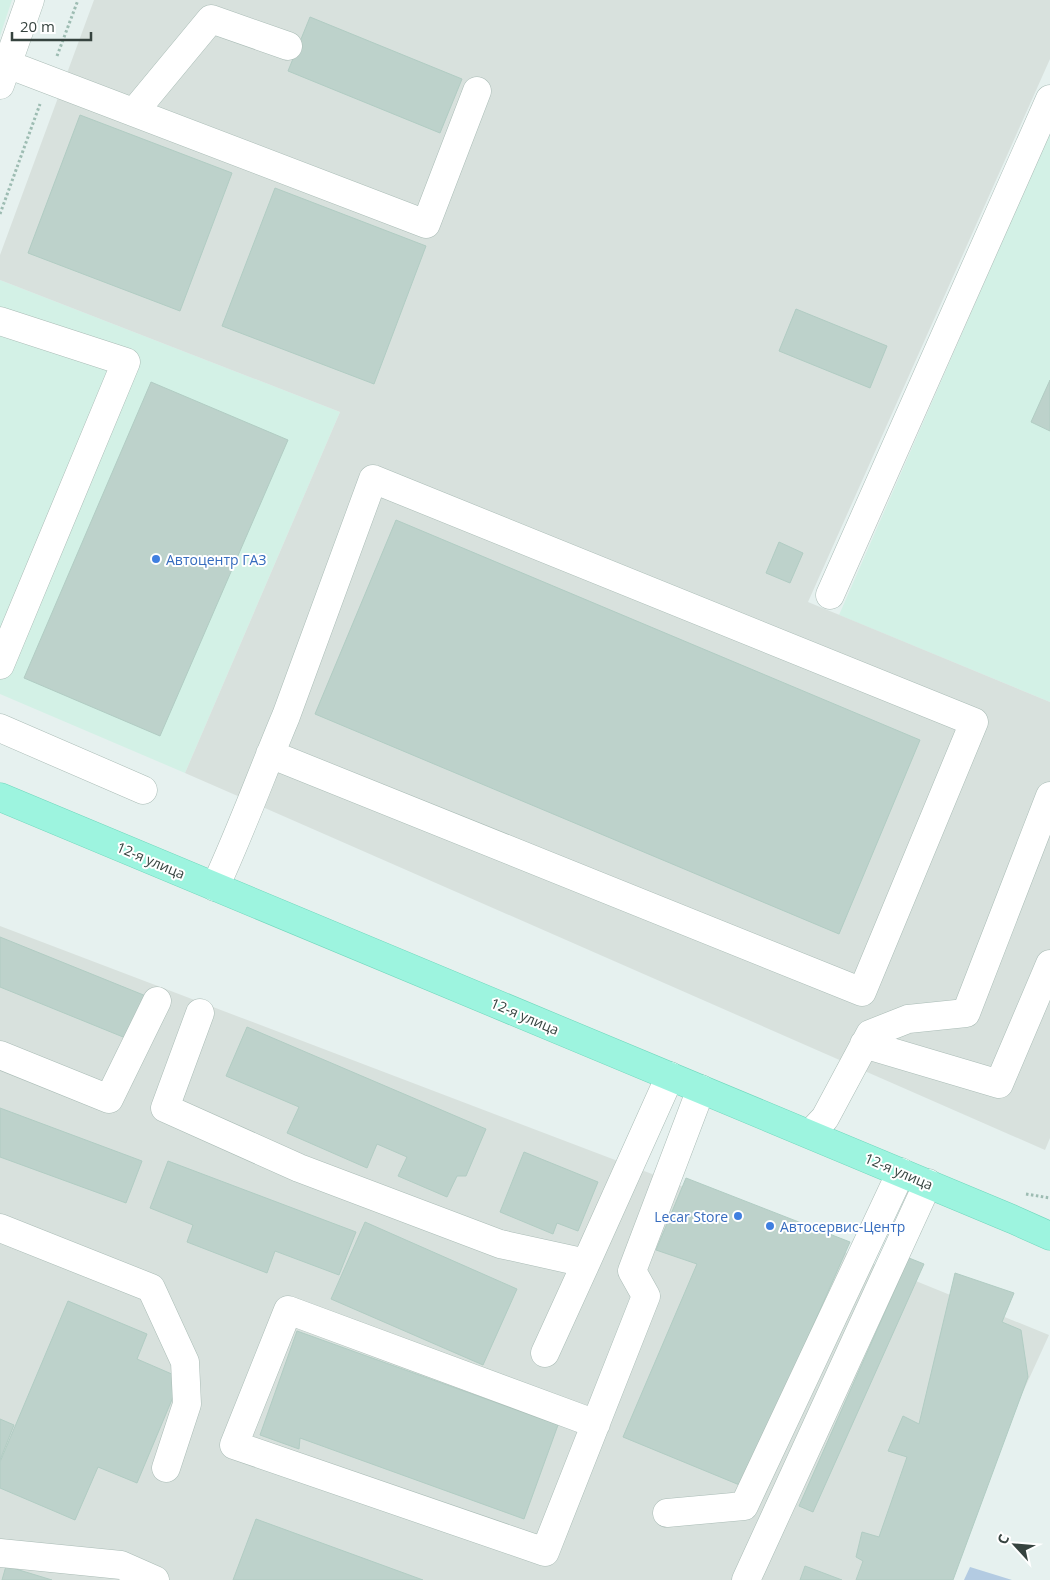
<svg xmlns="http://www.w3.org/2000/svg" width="1050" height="1580" font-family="'Open Sans',sans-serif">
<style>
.commercial{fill:#d3f1e6}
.industrial{fill:#d8e1dd}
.green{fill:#b3cbe2}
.building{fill:#bdd2cb;stroke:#b1ccc3}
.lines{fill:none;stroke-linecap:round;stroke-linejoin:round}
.minor-casing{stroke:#aabcb6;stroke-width:29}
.major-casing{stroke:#6fd7bc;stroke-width:29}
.path{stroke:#9dbcb2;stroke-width:3;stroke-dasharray:2.5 2.5;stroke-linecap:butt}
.minor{stroke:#fff;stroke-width:28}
.major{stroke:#9df4df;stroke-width:28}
.shop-dot{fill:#3f7fe0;stroke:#fff;stroke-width:2}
.labels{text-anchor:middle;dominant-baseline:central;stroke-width:4;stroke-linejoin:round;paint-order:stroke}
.shop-label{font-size:14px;fill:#366cbe;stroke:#fff;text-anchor:start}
.street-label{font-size:14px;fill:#36433f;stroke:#fff}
</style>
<rect width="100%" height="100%" fill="#e6f1ef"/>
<path class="commercial" d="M0,0h12l-12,36z
M1050,132v570l-211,-87z
M0,280l340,132 -155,361 -185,-79z"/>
<path class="industrial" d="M94,0h956v59l-242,543 242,100v436l-5,12 -860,-377 155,-361 -340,-132v-25z
M0,926l652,248 397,161 -112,245h-937z"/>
<path class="green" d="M970,1567l42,13h-48z"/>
<path class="building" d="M310,17l152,62 -22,54 -152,-62z
M80,115l152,58 -52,138 -152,-58z
M275,188l151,58 -52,138 -152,-58z
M796,309l91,37 -17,42 -91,-37z
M1050,380v51l-19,-9z
M151,382l137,58 -128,296 -136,-58z
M396,520l524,220 -81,194 -524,-220z
M779,542l24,11 -13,30 -24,-10z
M0,937l146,59 -18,43 -128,-52z
M247,1027l239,102 -20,47h-9l-10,21 -49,-21 9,-19 -30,-13 -10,24 -80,-35 12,-26 -73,-31z
M0,1108l142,53 -16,42 -126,-46z
M524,1152l74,30 -20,49 -21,-8 -4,11 -53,-22z
M168,1161l188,71 -17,43 -64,-24 -8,22 -80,-31 6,-17 -43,-17z
M686,1178l164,64 -108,244 -119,-49 74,-173 -41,-14z
M365,1222l152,67 -34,76 -152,-66z
M909,1258l15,6 -111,248 -14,-6z
M955,1273l59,20 -12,29 19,8 7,47 -75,203h-97l7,-19 -7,-4 6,-25 17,5 28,-80 -19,-6 15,-35 16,8z
M68,1301l79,33 -10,25 44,19 -44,105 -39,-16 -23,53 -75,-32v-26z
M297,1331l261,94 -34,94 -224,-81 -1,11 -39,-14z
M0,1419l14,6 -14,35z
M256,1519l167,61h-190z
M6,1566l46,14h-50z
M805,1566l37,14h-42z"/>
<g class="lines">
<defs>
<path id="minor" d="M7,64l419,160 51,-133
M0,85l30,-85
M134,112l77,-93 77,27
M0,321l126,41 -126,303
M830,595l220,-496
M0,728l143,62
M215,887c26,-56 47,-114 71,-171l87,-237 601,243 -112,270 -592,-238
M200,1013l-35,95 134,60 201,76 86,19 84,-187
M864,1044l135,40 51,-120
M0,1055l109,44 48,-98
M810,1134l15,-16 45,-84 38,-15 58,-6 84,-217
M0,1228l151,60 34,74 2,42 -21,64
M545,1353l41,-90
M596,1424l-308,-114 -54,135 311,107 101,-256 -14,-25 69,-182
M667,1513l77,-7 157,-334
M0,1553l121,12 34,15
M746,1580l182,-397"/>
<path id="major" d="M0,797l1012,422 38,17"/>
</defs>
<use href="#minor" class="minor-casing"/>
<use href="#major" class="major-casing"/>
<path class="path" d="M57,56l21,-56
M0,214l40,-110
M1026,1194l24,4"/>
<use href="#minor" class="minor"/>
<use href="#major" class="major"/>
</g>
<g class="shop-dot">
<circle cx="156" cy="559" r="5"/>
<circle cx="738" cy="1216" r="5"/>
<circle cx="770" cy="1226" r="5"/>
</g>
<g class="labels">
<g class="shop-label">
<text x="166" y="559">Автоцентр ГАЗ</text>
<text x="728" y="1216" text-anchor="end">Lecar Store</text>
<text x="780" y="1226">Автосервис-Центр</text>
</g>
<g class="street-label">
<text transform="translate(151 860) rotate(23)">12-я улица</text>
<text transform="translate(525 1016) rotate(23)">12-я улица</text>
<text transform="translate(899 1171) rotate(23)">12-я улица</text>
</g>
</g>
<g transform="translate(1015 1545) rotate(296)" stroke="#ffffff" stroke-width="4" paint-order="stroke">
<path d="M0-4L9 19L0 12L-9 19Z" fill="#36433f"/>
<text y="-8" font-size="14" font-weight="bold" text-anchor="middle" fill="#36433f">С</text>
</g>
<path d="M12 32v8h79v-8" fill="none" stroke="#36433f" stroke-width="2.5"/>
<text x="20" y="32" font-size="15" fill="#36433f" stroke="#ffffff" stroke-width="4" paint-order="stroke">20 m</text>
</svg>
